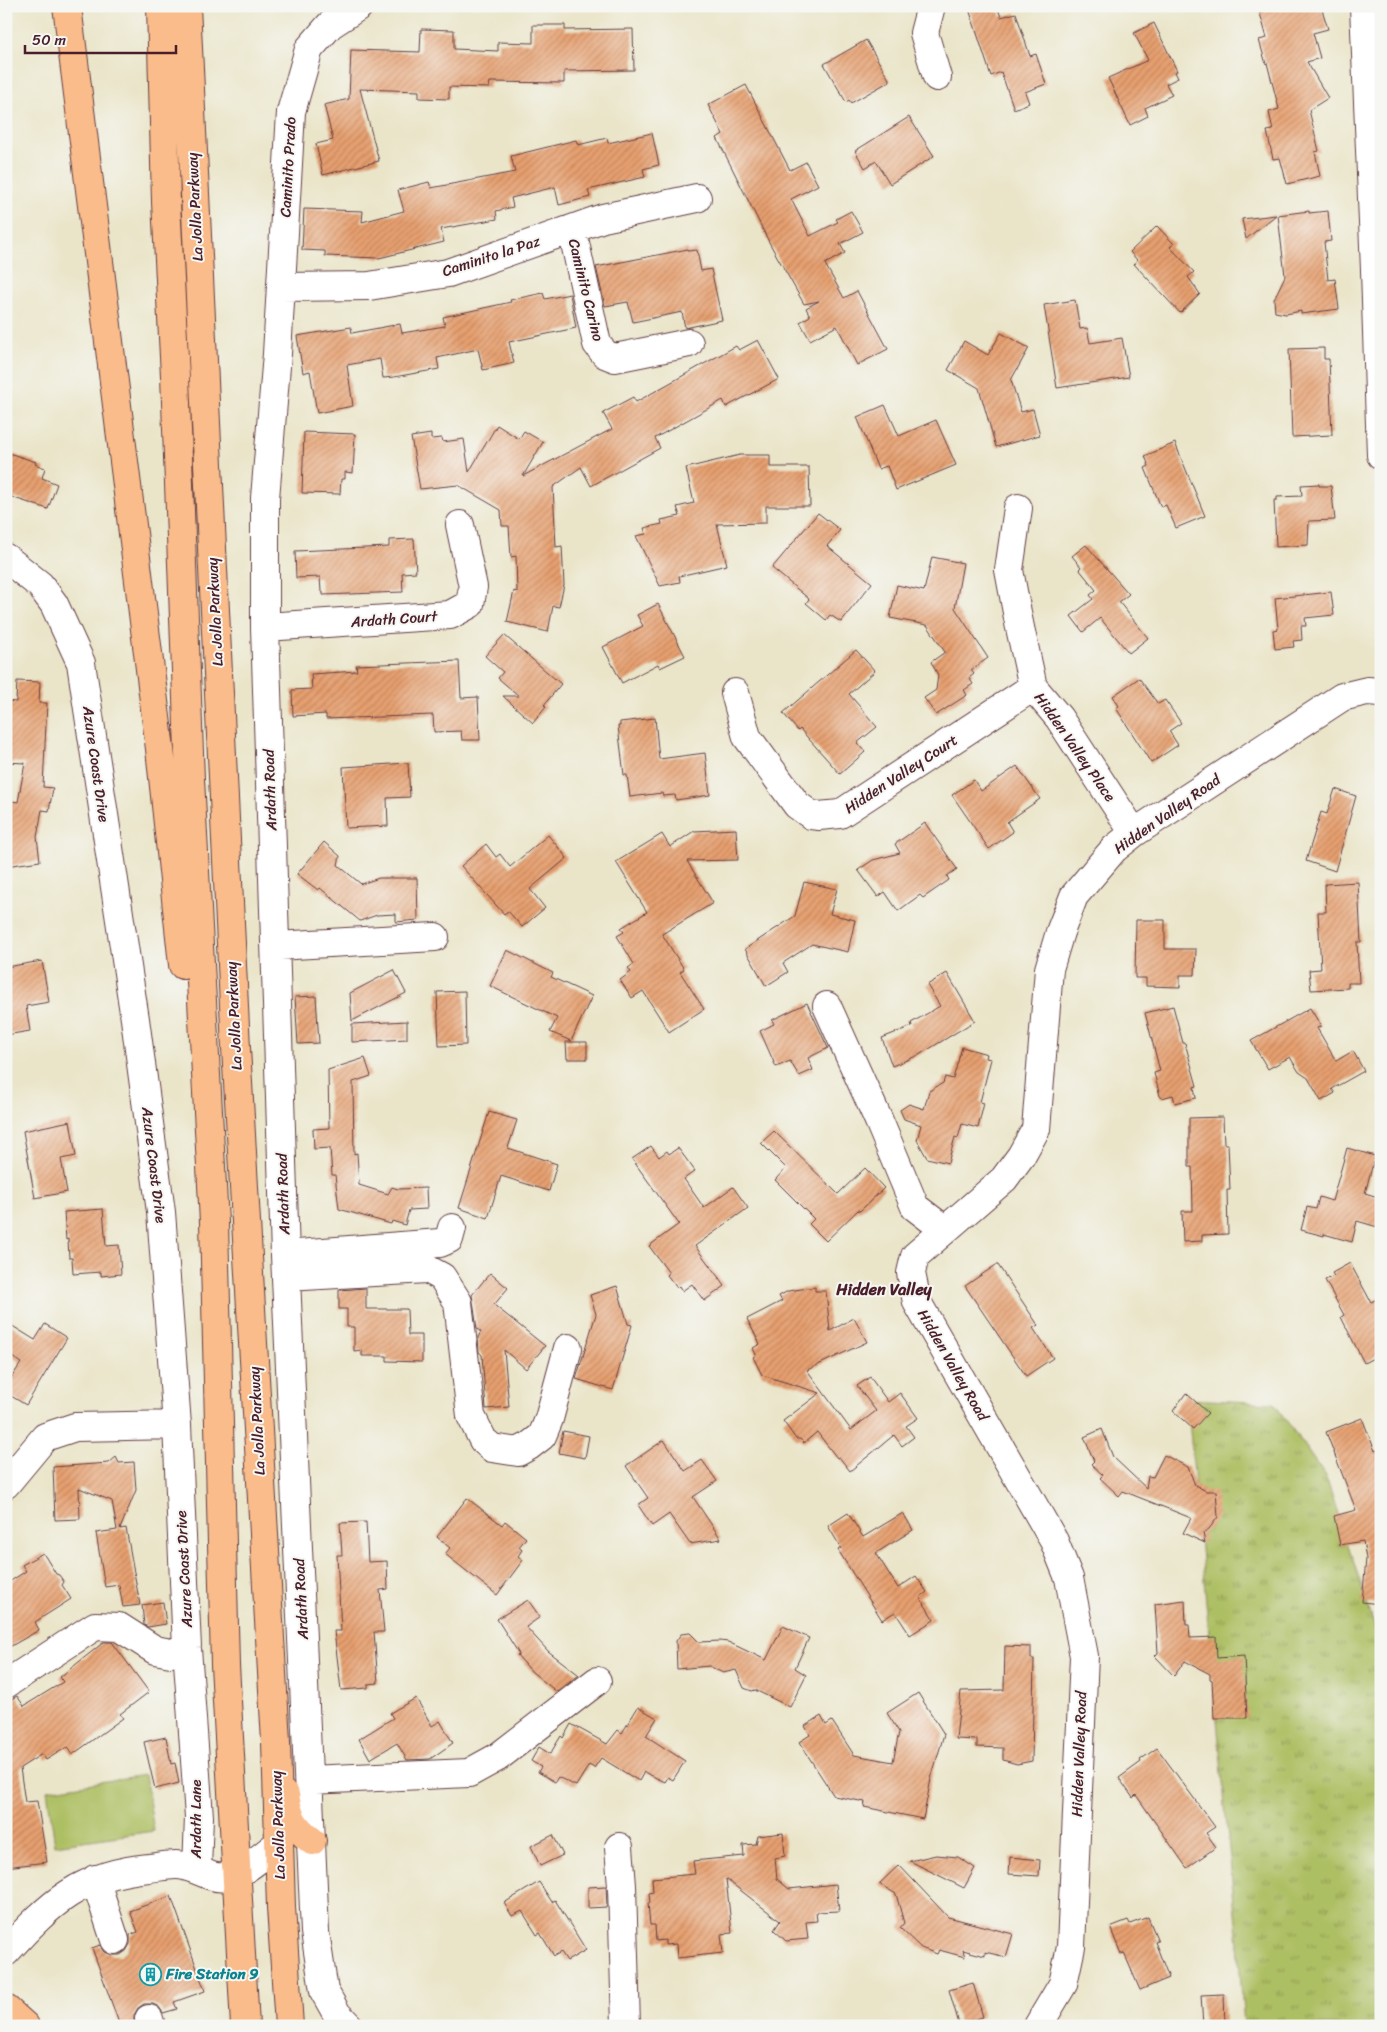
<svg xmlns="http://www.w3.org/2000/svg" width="1387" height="2032" font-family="Sriracha,sans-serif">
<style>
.grass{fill:url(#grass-tufts);stroke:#7c6f47}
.pitch{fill:#adbf63;stroke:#7c6f47}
.building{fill:url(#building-hatch)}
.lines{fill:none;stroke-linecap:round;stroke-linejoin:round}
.minor-casing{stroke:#623d43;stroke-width:30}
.major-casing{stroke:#623d43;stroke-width:30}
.highway-casing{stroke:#623d43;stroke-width:30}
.minor{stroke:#fff;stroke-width:28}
.major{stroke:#f9bc8a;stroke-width:28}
.highway{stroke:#f9bc8a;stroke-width:28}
.labels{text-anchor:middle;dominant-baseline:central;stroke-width:4;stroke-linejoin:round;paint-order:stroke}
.street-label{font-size:15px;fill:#4a1f2b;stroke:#f6f6f2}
.culture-label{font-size:15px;font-weight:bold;fill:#0d838f;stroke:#f6f6f2;text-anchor:start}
.neighbourhood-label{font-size:16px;font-weight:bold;fill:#4a1f2b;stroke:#f6f6f2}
</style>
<defs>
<pattern id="grass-tufts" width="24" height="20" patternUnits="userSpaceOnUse" patternTransform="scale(1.25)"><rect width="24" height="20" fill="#adbf63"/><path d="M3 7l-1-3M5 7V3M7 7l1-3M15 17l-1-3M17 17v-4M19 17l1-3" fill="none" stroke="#8f9b52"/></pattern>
<pattern id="building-hatch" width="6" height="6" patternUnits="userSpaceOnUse" patternTransform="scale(1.25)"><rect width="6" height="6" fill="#e7a070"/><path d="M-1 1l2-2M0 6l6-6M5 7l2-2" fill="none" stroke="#bd825c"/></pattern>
</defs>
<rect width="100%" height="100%" fill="#f6f6f2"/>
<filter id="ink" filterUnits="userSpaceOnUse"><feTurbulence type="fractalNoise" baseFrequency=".02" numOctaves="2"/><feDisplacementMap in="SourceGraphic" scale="10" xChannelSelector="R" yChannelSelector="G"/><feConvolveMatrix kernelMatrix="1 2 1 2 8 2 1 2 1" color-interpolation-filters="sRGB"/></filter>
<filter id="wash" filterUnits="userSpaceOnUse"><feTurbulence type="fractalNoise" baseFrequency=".0096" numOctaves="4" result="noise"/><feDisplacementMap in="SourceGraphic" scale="20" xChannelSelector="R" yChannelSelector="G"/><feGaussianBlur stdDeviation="1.12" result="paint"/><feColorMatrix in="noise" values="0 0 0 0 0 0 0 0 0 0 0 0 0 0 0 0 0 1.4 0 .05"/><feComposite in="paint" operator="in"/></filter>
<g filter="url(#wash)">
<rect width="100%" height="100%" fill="#eae5c9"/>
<path class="grass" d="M1187,1399l87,4 52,74 50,154 5,-2v397h-137l-6,-81z"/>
<path class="pitch" d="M145,1775l9,56 -99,14 -8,-55z"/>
<g id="blocks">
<path class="building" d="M968,6h29l4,11 15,-4 14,43 6,-2 10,30 -21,8 4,11 -15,6 -13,-37 -10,4z
M1258,6h63l7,23 -15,4 7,25 -13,4 21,36 -19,12 10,41 -4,1 5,24 -33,8 -7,-26 -7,1 -6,-28 6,-1 -4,-18 10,-3 -12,-46 -1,1 -7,-24 8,-2z
M1154,23l23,48 -2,1 3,6 -12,6 6,11 -27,13 3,8 -18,9 -22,-47 40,-18 -14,-27z
M533,25h32v5l68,-1 1,41 -70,1v12l-74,-1 -1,6 -40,-1v12l-30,-1v-7l-59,-2 19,72 -56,14 -7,-31 17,-4 -9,-35 25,-6 2,-49 69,2 1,-23 33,1v19l44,2v-9l35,1z
M866,40l24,41 -39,22 -2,-3 -3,2 -22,-38z
M746,85l44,85 16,-8 12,23 -27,14 19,37 28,-14 -2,-3 15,-8 12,21 -23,12 5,9 -20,11 19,34 13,-7 31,58 -31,16 -20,-39 -27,14 -10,-18 10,-6 -4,-8 13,-7 -15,3 -34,-60 -53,-106 6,-4 -15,-29z
M909,117l25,39 -44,28 -14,-23 -11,7 -10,-17z
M652,133l7,32 -16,4 2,8 -57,13 2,7 -31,8 -4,-18 -44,11 2,9 -17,4 1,8 -56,10 3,13 -65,16 -54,-2v-5l-23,-1 2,-41 59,2 -1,11 42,-11 -6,-21 31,-8 2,6 84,-16 -4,-16 65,-16 2,5 29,-7 1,5z
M1309,211v2l19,-2 3,30 -7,1 4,38 7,-1 4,30 -38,5v-3l-15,3 -11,-2 -1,-13 11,-23 -7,-61z
M1276,215l-30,24 -4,-20z
M1157,226l17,18 -4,3 24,25 -6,5 12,17 -20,19 -46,-49 3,-4 -7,-8z
M688,249v2l9,-1 4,21 10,-2 11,51 -37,8 -3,-16 -49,10 -5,-20 -23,4 -9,-39z
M543,293l2,6 25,-5 6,34 -67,14 5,21 -31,7 -5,-21 -41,9 2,11 -45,8 -11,1 -3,-19 -33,6 6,41 -36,7 -7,-42 -7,2 -6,-37 54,-9 1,6 48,-9 2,9 43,-7 -2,-9 68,-15 -1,-2z
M1075,300l5,29 7,-1 3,15 32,-5 7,39 -72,11 -13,-83z
M1001,333l28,15 -18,32 10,32 12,-3 7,26 -44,12 -17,-59 -31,-18 16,-29 24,14z
M758,340l21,39 -53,28 -3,-7 -68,38 5,10 -69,38 -10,-19 -28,20 3,60 6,-1 2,39 -5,22 -6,-1 -5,26 -41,-10 7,-31 3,1 -1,-36 -5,1 -2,-31h-7l-1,-16 -43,-25 -38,4 -9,-52 20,-3v5l11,-1 1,4 21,-3 5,33 28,-47 22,14 5,-8 19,11 -20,34 89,-47 -9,-16 30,-16 3,5 100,-56 3,4z
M1324,348v11h5l3,76 -40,2 -3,-88z
M885,405l14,31 37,-16 20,45 -60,25 -9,-24 -9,3 -21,-52z
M304,432l51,2 -2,39 -8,-1v7h-4l-1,15 -38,-1z
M1175,443l30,73 -29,12 -10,-23 -5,2 -16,-39 4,-2 -4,-10z
M6,452l30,10 -1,2 10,4 -3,10 15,6 -9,25 -37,-12 1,-2 -6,-2z
M740,455h30v12h39l1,39h-44v17l-49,1 10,41 -48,11 1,6 -20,4 -24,-50 10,-2 -2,-6 18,-4 -1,-4 19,-4 -3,-9 17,-4 -8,-35z
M1319,484v2h12l4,34 -26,1 -1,24 -32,2 -2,-47h3v-3l25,-1 -1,-11z
M818,513l22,17 -13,16 45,37 -31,39 -11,-7 -4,5 -20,-17 3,-4 -37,-31z
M414,539l2,33 -14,1 1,19 -80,3v-3h-2l-1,-15 -24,1 -1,-27 94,-4v-7z
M1086,545l43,49 -10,8 29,36 -19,15 -29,-35 -17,14 -12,-16 22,-17 -3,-4 6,-5 -17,-21 2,-2 -9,-11z
M932,557l31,6 -8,45 33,50 -17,12 3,4 -5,4 4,6 -9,6 3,5 -31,20 -12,-17 12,-8 2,-15 -7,-13 14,-10 -18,-27 -37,-7 7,-33 27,6z
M1331,592l3,23 -29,3 1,8h-5l1,14 -9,1 1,6 -19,2 -2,-19 5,-1 -3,-31z
M658,604l27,52 -25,12 -2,-4 -36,19 -19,-36 40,-21 -6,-11z
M504,635l57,49 -17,21 2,2 -13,16 -30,-27h16l-21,-18 5,-6 -18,-16z
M856,650l19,21 -26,23 28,33 -20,16 8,9 -25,22 -40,-45 -2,2 -15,-18z
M459,661l2,37 17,-1 2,43h-18l-1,-9 -27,1 -1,-17 -107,4v-5l-33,2 -1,-26 20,-1 -1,-15 46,-3 -1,-6z
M1139,678l19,26 7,-4 16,23 -12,8 9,14 -27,18 -35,-55 3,-2 -6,-10z
M17,681l23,1 -1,21h8l-4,84 10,1 -4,23 -7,-1 -5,27 3,24 -34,5v-66l12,2 7,-39 -19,-1v-61l10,1z
M655,718l4,41 46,-6 5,42 -34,5 -1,-5 -12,1 -1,-3 -32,4 -3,-22h-3l-6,-49h2v-4z
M408,763l2,34 -23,1 1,28 -42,2 -3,-61z
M1017,766l23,33 -33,23 6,10 -24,17 -37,-54 22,-15 7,11z
M1335,789l21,7 -21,75 -29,-10 15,-49 6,2z
M925,823l32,46 -10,7 2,4 -26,18 -3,-3 -22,16 -13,-19 -7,5 -20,-27 15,-10 27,-7 -5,-9z
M736,829l2,31 -51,1 26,42 -51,31 22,35 -4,3 24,37 -35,23 -26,-41 -11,7 -12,-18 11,-8 -3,-4 6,-4 -17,-28 7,-4 -3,-4 26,-16 -31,-50 46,-28 8,13 24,-16z
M548,835l19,23 -37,31 15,19 -23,19 -14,-16 -4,3 -43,-48 25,-22 10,13 4,-3 10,13z
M324,842l16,14 -2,9 23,19 18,-6h38l1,42 -22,2v-8l-19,1 -17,6 -40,-33 -2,2 -21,-16z
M804,882l33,7 -7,25 25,6 -7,32 -36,-8 -29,19 5,9 -22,14 -21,-37 50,-33z
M1358,882l3,60h-4l2,41h-11v5l-37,2 -2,-20 12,-1 -3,-57h8l-1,-28z
M1136,920h29v29h31l-1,26h-15v12l-34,-1v-8h-11z
M507,950l46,23 -2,4 41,19 -21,45 -21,-9 7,-14 -67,-32z
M42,961l7,41 -23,4 4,25 -24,4v-68z
M394,970l12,23 -54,28 -2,-28z
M947,973l28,48 -56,34 -27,11 -10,-28 30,-12 -1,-3 29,-17 -13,-21z
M465,991l1,54 -27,1 -2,-54z
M316,996l3,47 -21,1 -3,-47z
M807,1003l21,45 -20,10 5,12 -14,6 -9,-15 -14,6 -16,-36 14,-7 -2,-4z
M1173,1006l10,37h2l12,43 -3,1 2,11 -21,5 -2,-8 -11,3 -2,-2 -6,-23 6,-2 -15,-58z
M1310,1008l11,18 -4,2 19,33 17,-10 11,20 -32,18 3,4 -14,8 -13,-23 -9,-6 -9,-15 -22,12 -17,-28z
M407,1021v18l-55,3v-18z
M566,1042h21v17h-20z
M962,1047l25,7 -1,4 5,1 -11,43 4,1 -6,25 -16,-4 -4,14 -3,-1 -7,26 -21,-5 -10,-18 4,-15 -17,-6 -4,-9 9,-6 15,5 5,-18 14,-8 2,-6 8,2z
M365,1058l6,18 -18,6 1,72 3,-1 2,32 29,9 4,-7 6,2 28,-1 1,21 -18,1 -4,15 -13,-4 -1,3 -52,-15 -4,-34h-3l-2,-27 -16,1 -1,-20 16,-1 -1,-58z
M489,1112l28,8 -9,28 49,16 -8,27 -48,-15 -13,42 -29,-10z
M1223,1117l1,27h4l2,46h-3l1,44 -26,1v6l-19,1 -1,-31h11l-1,-44h-3v-49z
M70,1121l6,35 -15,3 6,33 -32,6 -12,-67z
M774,1131l64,63 27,-26 19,20 -24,23 -2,-1 -32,31 -17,-17 5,-5 -39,-39 11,-12 -25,-25z
M651,1146l8,11 8,-6 2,3 9,-6 17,23 -11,8 20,29 29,-21 15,21 -53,38 30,40 -21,15 -12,-17 -10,7 -3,-5 -2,2 -10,-13 2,-2 -20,-27 30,-22 -47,-65z
M1347,1148l28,8 -10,37 16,5v30l-24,-7 -5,21 -28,-8v2l-23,-6 6,-23 9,2 3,-12 13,4z
M103,1209l3,37 13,-1 2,29 -20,2v-4l-28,2 -1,-16h-3l-1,-19 -2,1 -2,-28z
M1350,1263l21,39 10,-5v57l-17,9 -23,-46 3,-2 -19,-35 9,-4 -2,-3z
M996,1265h2l40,60 -5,3 20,30 -27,18 -61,-90z
M490,1273l18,15 -14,17 51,41 -19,23 -22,-19 5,57 -23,2 -4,-54 -3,-3 -1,-15 3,-5 -4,-3 -5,-34z
M617,1286l11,38 4,1 -19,65 -37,-11 20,-65 -6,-19z
M815,1287v4h11l4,40 24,-13 13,24 -60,28 44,60 25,-19 -19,-25 13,-9 18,25 12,-9 18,25 -12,8 8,11 -12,9 -8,-11 -44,36 -11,-14 -2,1 -20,-26 -13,11 -4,-4h-4l-13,-18 37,-28 -58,-18 -9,-18 3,-2 -3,-7 7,-4 -13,-25 35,-18 -3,-5 9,-5z
M366,1288v21h41l1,26h14v27l-35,-1v-5h-25v-6l-8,1v-24h-7v-18h-8v-19z
M6,1322l29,18 10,-16 22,14 -41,67 -20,-12v-7l15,-23 -15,-10z
M1186,1393l22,20 -15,16 -20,-18z
M1362,1418l13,33 2,-1 4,10v144l-19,-2 4,-43 -3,-18 -23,4 -6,-29 22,-6 -30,-78z
M1102,1429l11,28 33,31 2,-12 5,1 11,-22 24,12 7,18 11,6h10l2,26 -9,12 -6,4 2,10 -22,-10 8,-15 -68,-27 -4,5 -19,-18 3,-3 -12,-11 3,-3 -10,-24z
M563,1431l26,5 -4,22 -26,-5z
M664,1440l21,31 17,-11 15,21 -24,16 28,42 -31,5 -21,-30 -17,12 -14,-21 10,-7 -22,-32z
M116,1457l3,6 15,-1 2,28 -16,39 6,-1 14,77 -17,2 -4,-22 -14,2 -9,-54 21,-3 -5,-29 -33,-13 1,31 -25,1 -2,-53 56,-4z
M467,1498l35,27 3,-4 21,17 -7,9 3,3 -4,6 5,4 -26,35 -52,-41 5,-6 -13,-11z
M848,1513l15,24 40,-24 10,17 -37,23 22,35 18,-12 11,16 -7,5 14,23 -24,15 -15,-23 -13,8 -44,-70 3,-2 -13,-22z
M366,1522l2,40 19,-1 1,28 -8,1 4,42h-10l4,51 -10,1v4l-27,2 -7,-59h7l-4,-76h5l-2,-32z
M43,1553l13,21 3,1 5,7 -2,3 9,14 -36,23 4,8 -33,19v-65l20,-13 -4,-6z
M528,1600l12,17 -14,10 22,24 31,24 -22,17 -25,-20 -15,-17 2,-1 -22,-35z
M1185,1600l1,25h3l1,13 26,-1 1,21 27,-2 3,62h-33l-2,-38 -2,-1v-5l-25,-13 -11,15 -19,-20 3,-3 -3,-49z
M163,1602l3,22 -18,3 -4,-2 -2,-20z
M783,1626l26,12 -14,30 11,7 -16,32 -35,-17 -3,1 -8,-3 -8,-18 -13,3 -14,-7 -32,3 -1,-28 5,-7 9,-1 9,9 21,-1 8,1 38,18z
M104,1642h8l37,50 -29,22 3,4 -51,37 -5,-8 -21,13 -4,-6 -22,14 5,34 12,-1 10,61 -41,5v-165l11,-6 7,10 39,-24 -3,-5z
M1005,1646l26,1v12h3l-2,102 -15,3 -14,-4v-12l-26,-1v-7l-21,-1 5,-48 43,-1z
M918,1693l26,41 -13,45 -8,40 -59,-12 1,-5 -31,-6 -35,-54 11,-7 -5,-9 16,-10 5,9 6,-4 22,34 39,7 6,-30 -12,-19z
M416,1698l16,28 8,-5 13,22 -23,16 -23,1 -10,-17 -27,16 -11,-20 34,-21 -3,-5z
M638,1707l19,11 -11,18 39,25 -12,19 -5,-3 -3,5 -21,-10 -5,9 -38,-23 -7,10 -5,-3 -13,21 -18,-9 -3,5 -17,-10 3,-5 -10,-6 8,-14 11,7 11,-18 2,2 8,-14 36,20 11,-14 4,3z
M166,1737l5,27 4,-1 4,20 -24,6 -11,-47z
M1157,1748l58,79 -9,6 10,14 -29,21 -51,-73 -3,3 -14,-20 22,-16 -1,-2z
M783,1833l2,23 -10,2 2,21 12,10 47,-5 3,27 -23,1 1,9 -11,1 2,17 -22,2 -12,-11 6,-9 -54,-42 6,54 -11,1 2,19 -46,5 -1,-14 -11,1v-5l-9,1 -1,-16h-5l-2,-22h2l-1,-10 4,-1 -1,-14 43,-4 -2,-13 51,-5 -1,-11 13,-1 2,-8z
M553,1835l10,20 -23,11 -9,-20z
M936,1855l22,2 17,11 -11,20 -54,-27z
M1010,1857l30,3 -1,16 -30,-2z
M899,1865l49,52 65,17 -7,23 -21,-5v4l-22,-6 2,7 -26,-7 -2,4 -16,-6 -21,-20 4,-5 -8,-29 -17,-10z
M539,1882l13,20 3,-2 31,50 -19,11 -6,-9 -7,4 -14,-23 -3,2 -15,-24 -10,5 -8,-13z
M606,1886l1,21 -19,1v-21z
M171,1896l34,95 -31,11 3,7 -14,4 -4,-6 -6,-3h-9l-6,4 -4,7v9l-14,2 -28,-78 8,-3 5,7 7,3h8l6,-4 4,-7v-9l8,-3 -8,-21z
M1148,1917l10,24 -3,1 14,36 -29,12 -16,-37 -3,1 -11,-27 18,-7 2,4z
M973,1983l10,34 -24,7 -10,-34z
M1224,1994l1,32h-22l-2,-31z"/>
</g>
</g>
<g filter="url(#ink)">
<use href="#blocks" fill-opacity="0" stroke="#623d43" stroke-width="1"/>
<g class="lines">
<defs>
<path id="minor" d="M931,6l-7,27 13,44
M1364,6l11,264 6,185
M572,229l25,115 8,10 10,4 74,-15
M281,287l88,-1 79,-13 155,-55 94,-20
M1018,508l-9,62 10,53 14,64 26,31 75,115
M6,558l34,27 14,19 27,59 54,356 26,193 16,213 10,223 12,169 -2,52
M265,627l185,-12 20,-11 3,-17 -13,-62
M735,693l12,44 50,68 14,10 8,1 21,-2 193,-127
M276,946l159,-9
M827,1006l52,115 36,86 30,23
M285,1255l155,-12 9,-4 3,-11
M286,1277l141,-8 15,8 16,25 13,114 12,24 9,8 26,4 11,-6 13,-10 7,-17 19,-71
M6,1484l39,-47 30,-10 102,-2
M6,1684l89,-58 24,1 36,23 16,3 16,-5
M309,1780l160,-7 29,-16 99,-76
M619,1847l3,39 4,140
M95,1879l20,61
M6,1952c44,-49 75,-78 143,-84 9,-1 18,-3 27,-3 13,0 24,7 36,11 23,8 49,-20 66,-32
M149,2019l2,7
M349,2026l-12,-12 -13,-23 -9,-59 -30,-677 -20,-628v-129l12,-144 14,-242 18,-63 21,-24 29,-19
M1038,2026l25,-42 8,-37 13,-291 -15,-78 -15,-37 -137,-239 -6,-29 4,-17 89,-77 17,-23 15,-27 13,-160 11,-37 14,-36 40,-47 20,-16 208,-136 25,-6 14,1"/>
<path id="major" d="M6,2009l19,17"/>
<path id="highway" d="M67,6l93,743 23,216
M161,6l5,196 9,174 15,403 24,443 11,443 20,361
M186,6l50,1042 40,694 5,165 8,119
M285,1795c3,22 9,32 27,46"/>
</defs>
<use href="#minor" class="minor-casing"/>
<use href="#major" class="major-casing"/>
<use href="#highway" class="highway-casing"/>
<use href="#minor" class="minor"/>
<use href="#major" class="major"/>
<use href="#highway" class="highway"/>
</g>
</g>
<defs>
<symbol id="building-ring" viewBox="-11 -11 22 22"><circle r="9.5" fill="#f6f6f2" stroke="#0f9aa8" stroke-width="1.5"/><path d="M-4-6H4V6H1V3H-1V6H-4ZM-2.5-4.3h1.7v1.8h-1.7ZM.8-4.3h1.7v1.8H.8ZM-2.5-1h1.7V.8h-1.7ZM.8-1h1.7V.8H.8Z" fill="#0f9aa8"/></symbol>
</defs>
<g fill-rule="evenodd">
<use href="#building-ring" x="138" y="1962" width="25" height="25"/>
</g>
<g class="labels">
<g class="street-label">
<text transform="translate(288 167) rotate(-87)">Caminito Prado</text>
<text transform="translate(195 207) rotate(-93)">La Jolla Parkway</text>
<text transform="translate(491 256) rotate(-18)">Caminito la Paz</text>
<text transform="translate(586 290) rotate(76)">Caminito Carino</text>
<text transform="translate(215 612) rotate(-93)">La Jolla Parkway</text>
<text transform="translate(394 619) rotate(-4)">Ardath Court</text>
<text transform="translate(1075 747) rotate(55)">Hidden Valley Place</text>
<text transform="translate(96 764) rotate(82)">Azure Coast Drive</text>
<text transform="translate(901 774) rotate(-33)">Hidden Valley Court</text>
<text transform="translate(270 790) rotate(-92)">Ardath Road</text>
<text transform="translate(1167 814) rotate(-35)">Hidden Valley Road</text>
<text transform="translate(234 1016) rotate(-93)">La Jolla Parkway</text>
<text transform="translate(154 1165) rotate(83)">Azure Coast Drive</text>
<text transform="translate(283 1194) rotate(-92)">Ardath Road</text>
<text transform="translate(953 1365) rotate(60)">Hidden Valley Road</text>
<text transform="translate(257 1421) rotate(-93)">La Jolla Parkway</text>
<text transform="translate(184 1569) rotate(-93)">Azure Coast Drive</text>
<text transform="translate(301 1599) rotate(-93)">Ardath Road</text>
<text transform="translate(1079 1754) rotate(-88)">Hidden Valley Road</text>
<text transform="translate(196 1819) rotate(-90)">Ardath Lane</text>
<text transform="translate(278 1825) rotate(-92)">La Jolla Parkway</text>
</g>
<g class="culture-label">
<text x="166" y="1974">Fire Station 9</text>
</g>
<g class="neighbourhood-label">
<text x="884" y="1289">Hidden Valley</text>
</g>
</g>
<rect width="1387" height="2032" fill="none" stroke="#f6f6f2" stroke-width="25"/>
<path d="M25 45v8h151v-8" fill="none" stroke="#4a1f2b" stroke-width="2.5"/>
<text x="32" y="45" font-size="15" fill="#4a1f2b" stroke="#f6f6f2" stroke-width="4" paint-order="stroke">50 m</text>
</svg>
